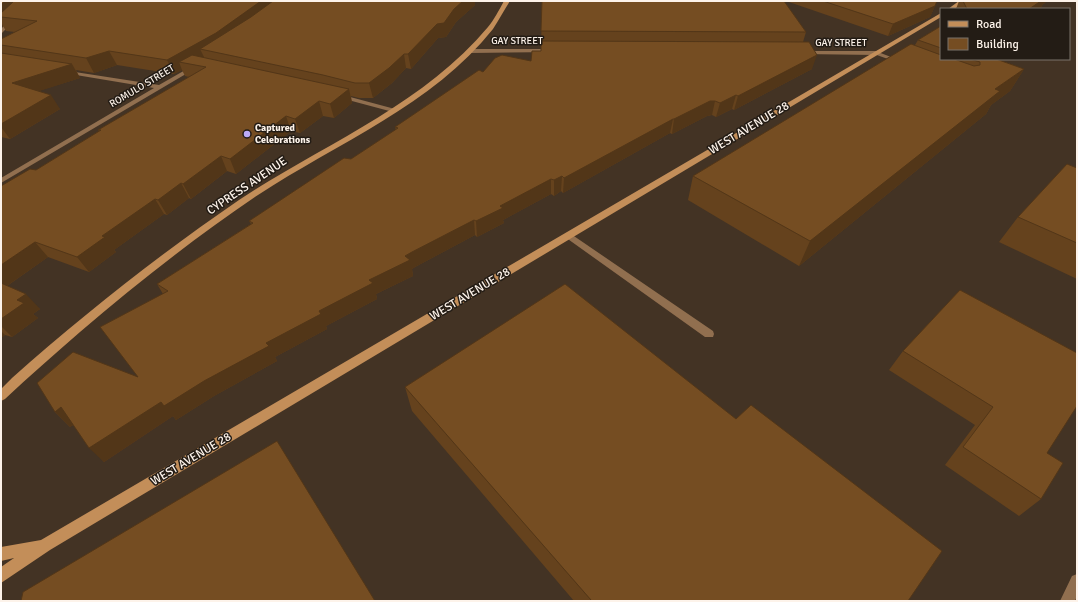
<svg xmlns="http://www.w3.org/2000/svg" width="1078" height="602" font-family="Signika,sans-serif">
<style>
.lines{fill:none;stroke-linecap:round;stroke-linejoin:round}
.lane{fill:#916f4f;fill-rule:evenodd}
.street{fill:#916f4f;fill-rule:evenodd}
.secondary{fill:#c38e59;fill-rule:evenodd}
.wall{fill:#65421d}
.shaded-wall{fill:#523618}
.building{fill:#754d22;stroke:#523618}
.poi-dot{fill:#bbaaf6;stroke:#231c15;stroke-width:1.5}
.labels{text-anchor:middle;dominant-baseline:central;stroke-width:3;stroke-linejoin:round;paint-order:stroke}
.far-street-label{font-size:10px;fill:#fdf3ea;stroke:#231c15}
.far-poi-label{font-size:10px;font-weight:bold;fill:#fdf3ea;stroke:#231c15;text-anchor:start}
.street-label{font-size:12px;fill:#fdf3ea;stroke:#231c15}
</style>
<rect width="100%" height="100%" fill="#433324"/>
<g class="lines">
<path class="lane" d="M874,52h4l26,10 -5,1 -25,-9z
M339,94l56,15 2,1 -4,2 -56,-15v-2z
M568,232l145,99 1,3 -1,3h-8l-140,-100 -1,-2z"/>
<path class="street" d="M27,1h6l-32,33v-5z
M554,49l3,2 -1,1 -86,1 -3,-2 3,-2z
M800,51h76l3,2 -3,2 -74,-1 -3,-2z
M194,65l2,1v2l-195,115v-5l153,-90 -90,-15 -2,-1v-2l97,15z
M1077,574v22l-2,5h-15l12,-25z"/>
<path class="secondary" d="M504,1h6c-6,9 -11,19 -17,28 -60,76 -156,114 -235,166 -62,42 -121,88 -178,137 -25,22 -51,44 -75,67l-4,2v-12l11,-11c72,-64 148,-124 227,-178 83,-55 183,-94 249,-173 6,-7 11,-17 16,-26z
M959,1h6l-10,8h-7z
M941,13v4l-891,533 -49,33v-16l13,-9 -13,3v-14l40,-7z"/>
</g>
<path class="wall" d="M1,1l474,4 -19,17 -10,15 -8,1 -27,31 -5,-1 -14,15 -19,15h-14l-8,-2 1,7 -18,15 -11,-2 -23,17 -9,-2 -55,43 -9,-3 -36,28 -2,-1 -22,17 -3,-1 -50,36 2,2 -27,20 -41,-15 -41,29 33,23 -7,5 5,4 -26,19 -7,-2 -4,3v-152l35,-16 63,-39 -1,-1 91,-53 -4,-1 -3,-6 -8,4 -57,-9 -23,8 -18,-3 4,8 -42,13 22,18 -50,30 -9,-2v-98l14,-7 -9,-1 -3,-5 -2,2z
M542,1l264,31 -3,10 9,27 -78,41 -2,-1 -16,8 -4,-2 -5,1 -35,18 -2,-1 -107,60 -2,-2 -7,5 -3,-2 -48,26 1,3 -27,14 -2,-2 -60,32 -3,2 1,7 -37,18 1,5 -51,27 1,3 -52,28 2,4 -63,35 -38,24 -3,-4 -69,46 -31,-37 -3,2 -15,-15 83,-35 25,-83 -6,-10 94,-60 -2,-3 102,-62 45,-29 -1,-3 88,-55 48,-11 10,-10z
M786,1h151l-7,16 -42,19z
M959,1h87l-1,2 -2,1 -3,5h-84z
M941,26v33h55l28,10 -14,22 -19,14 -5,9 -187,152 -111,-66 5,-24 222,-131 3,-5z
M1077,168v111l-78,-37 19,-25z
M960,290l87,163 -6,46 -22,17 -74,-51 30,-40 -86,-55 14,-19z
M405,387l331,32 172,182h-334l-162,-190z"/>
<path class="shaded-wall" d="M5,1h20l-24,16v-12z
M261,1h22l-83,48 4,8 -25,5 3,8 -8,4 -7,-14z
M463,1h12v4l-19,17 -10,15 -8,1 -27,31 -3,-15 29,-30z
M1033,1h13l-1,2 -2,1 -3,5h-11z
M935,6l-5,11 -42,19 5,-12z
M1,22l2,4 -2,2z
M109,51l8,14 -23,8 -8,-15z
M404,54l2,14 -14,15 -19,15 -4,-15z
M817,55l-5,14 -78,41 4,-14z
M72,64l8,14 -59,19 -9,-14z
M1024,69l-14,22 -19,14 -5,9 -187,152 11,-25 185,-152z
M349,89l3,14 -18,15 -4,-14z
M51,95l9,14 -50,30 -9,-12v-3z
M736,95l-4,14 -16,8 4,-14z
M319,101l4,15 -23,17 -5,-14z
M710,101h5l-3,14 -5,1 -35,18 2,-15z
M286,116l5,15 -55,43 -6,-15z
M673,119l-3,14 -107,60 1,-15z
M221,156l6,15 -36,28 -8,-15z
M562,176l-1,15 -7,5v-16z
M551,179v15l-48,26 1,3 -27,14 -1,-16 24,-15z
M181,183l8,15 -22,17 -9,-15z
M155,199l9,15 -50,36 2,2 -27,20 -12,-15 25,-21z
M474,220l1,15 -60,32 -3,2 1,7 -37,18 1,5 -51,27 1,3 -52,28 2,4 -63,35 -38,24 -3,-4 -69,46 -15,-14 72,-46 105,-59 53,-32 50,-31 43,-28z
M35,242l13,15 -47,33v-25z
M26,294l14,15 -7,5 5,4 -26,19 -11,-11v-7l16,-19z
M1,331l4,4 -4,3z
M61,407l16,15 -7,5 -15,-15z"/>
<path class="building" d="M1,1h4l-4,4z
M14,1h247l-45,32 -49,27 -58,-9 -23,7 -85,-13v-6l36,-18 -36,-4v-4z
M273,1h190l-9,8 -10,14 -7,1 -29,30h-4l-15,14 -20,15h-14l-32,-8 -123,-26 51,-32z
M542,1h242l22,31 -265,-1z
M823,1h114l-2,5 -42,18z
M963,1h78l-12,8h-62z
M941,26v22l-23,-8z
M541,41l268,1 8,13 -79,41 -2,-1 -16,8 -5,-2h-5l-36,18h-1l-109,59 -2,-2 -8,4 -3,-1 -51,27 3,2 -27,13 -2,-1 -62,32 -7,4 5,4 -41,20 4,3 -54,28 2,3 -55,29 3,3 -65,35 -40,25 -3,-4 -72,46 -28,-41 -6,5 -18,-29 36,-31 65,25 -38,-50 68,-36 -11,-7 96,-61 -4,-2 95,-63 7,1 47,-31 -3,-1 84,-57 4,2 12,-14 7,-3 29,6 1,-10h9z
M911,44l30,11v4h13l20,7 6,-1v-3l-10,-3h26l28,10 -29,20 5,2 -190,150 -117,-65z
M1,53l71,11 -60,19 39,12 -50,29z
M192,55l157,34 -19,15 -11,-3 -24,18 -9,-3 -56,43 -9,-3 -38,28 -2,-1 -23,17 -3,-1 -53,37 3,1 -28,20 -42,-15 -34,23v-79l29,-17 6,1 65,-40h-3l108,-63 -27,-5z
M1067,164l10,4v75l-59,-26z
M1,283l25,11 -9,6 7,3 -23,16z
M565,284l171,135 15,-14 191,146 -34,50h-318l1,-1 -186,-213z
M960,290l117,63v53l-30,47 16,10 -22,36 -78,-52 30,-40 -90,-56z
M277,441l98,160h-354l2,-9z"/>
<circle class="poi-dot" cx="247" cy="134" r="4"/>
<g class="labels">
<g class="far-street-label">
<text x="517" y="41">GAY STREET</text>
<text x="841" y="43">GAY STREET</text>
<text transform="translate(142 86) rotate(-31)">ROMULO STREET</text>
</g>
<g class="far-poi-label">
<text x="255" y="128">Captured<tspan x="255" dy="12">Celebrations</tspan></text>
</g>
<g class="street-label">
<text transform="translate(749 128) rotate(-31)">WEST AVENUE 28</text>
<text transform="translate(247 186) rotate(-34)">CYPRESS AVENUE</text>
<text transform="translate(470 294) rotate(-31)">WEST AVENUE 28</text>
<text transform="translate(191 459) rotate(-31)">WEST AVENUE 28</text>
</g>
</g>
<rect width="1078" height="602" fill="none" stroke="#fdf3ea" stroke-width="4"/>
<rect x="940" y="8" width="130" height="52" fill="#231c15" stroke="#7a726a"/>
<rect x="948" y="21" width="20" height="6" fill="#c38e59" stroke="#7a726a"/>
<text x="976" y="28" font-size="12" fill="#fdf3ea">Road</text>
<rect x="948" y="38" width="20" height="12" fill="#754d22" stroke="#7a726a"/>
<text x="976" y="48" font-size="12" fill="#fdf3ea">Building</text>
</svg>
